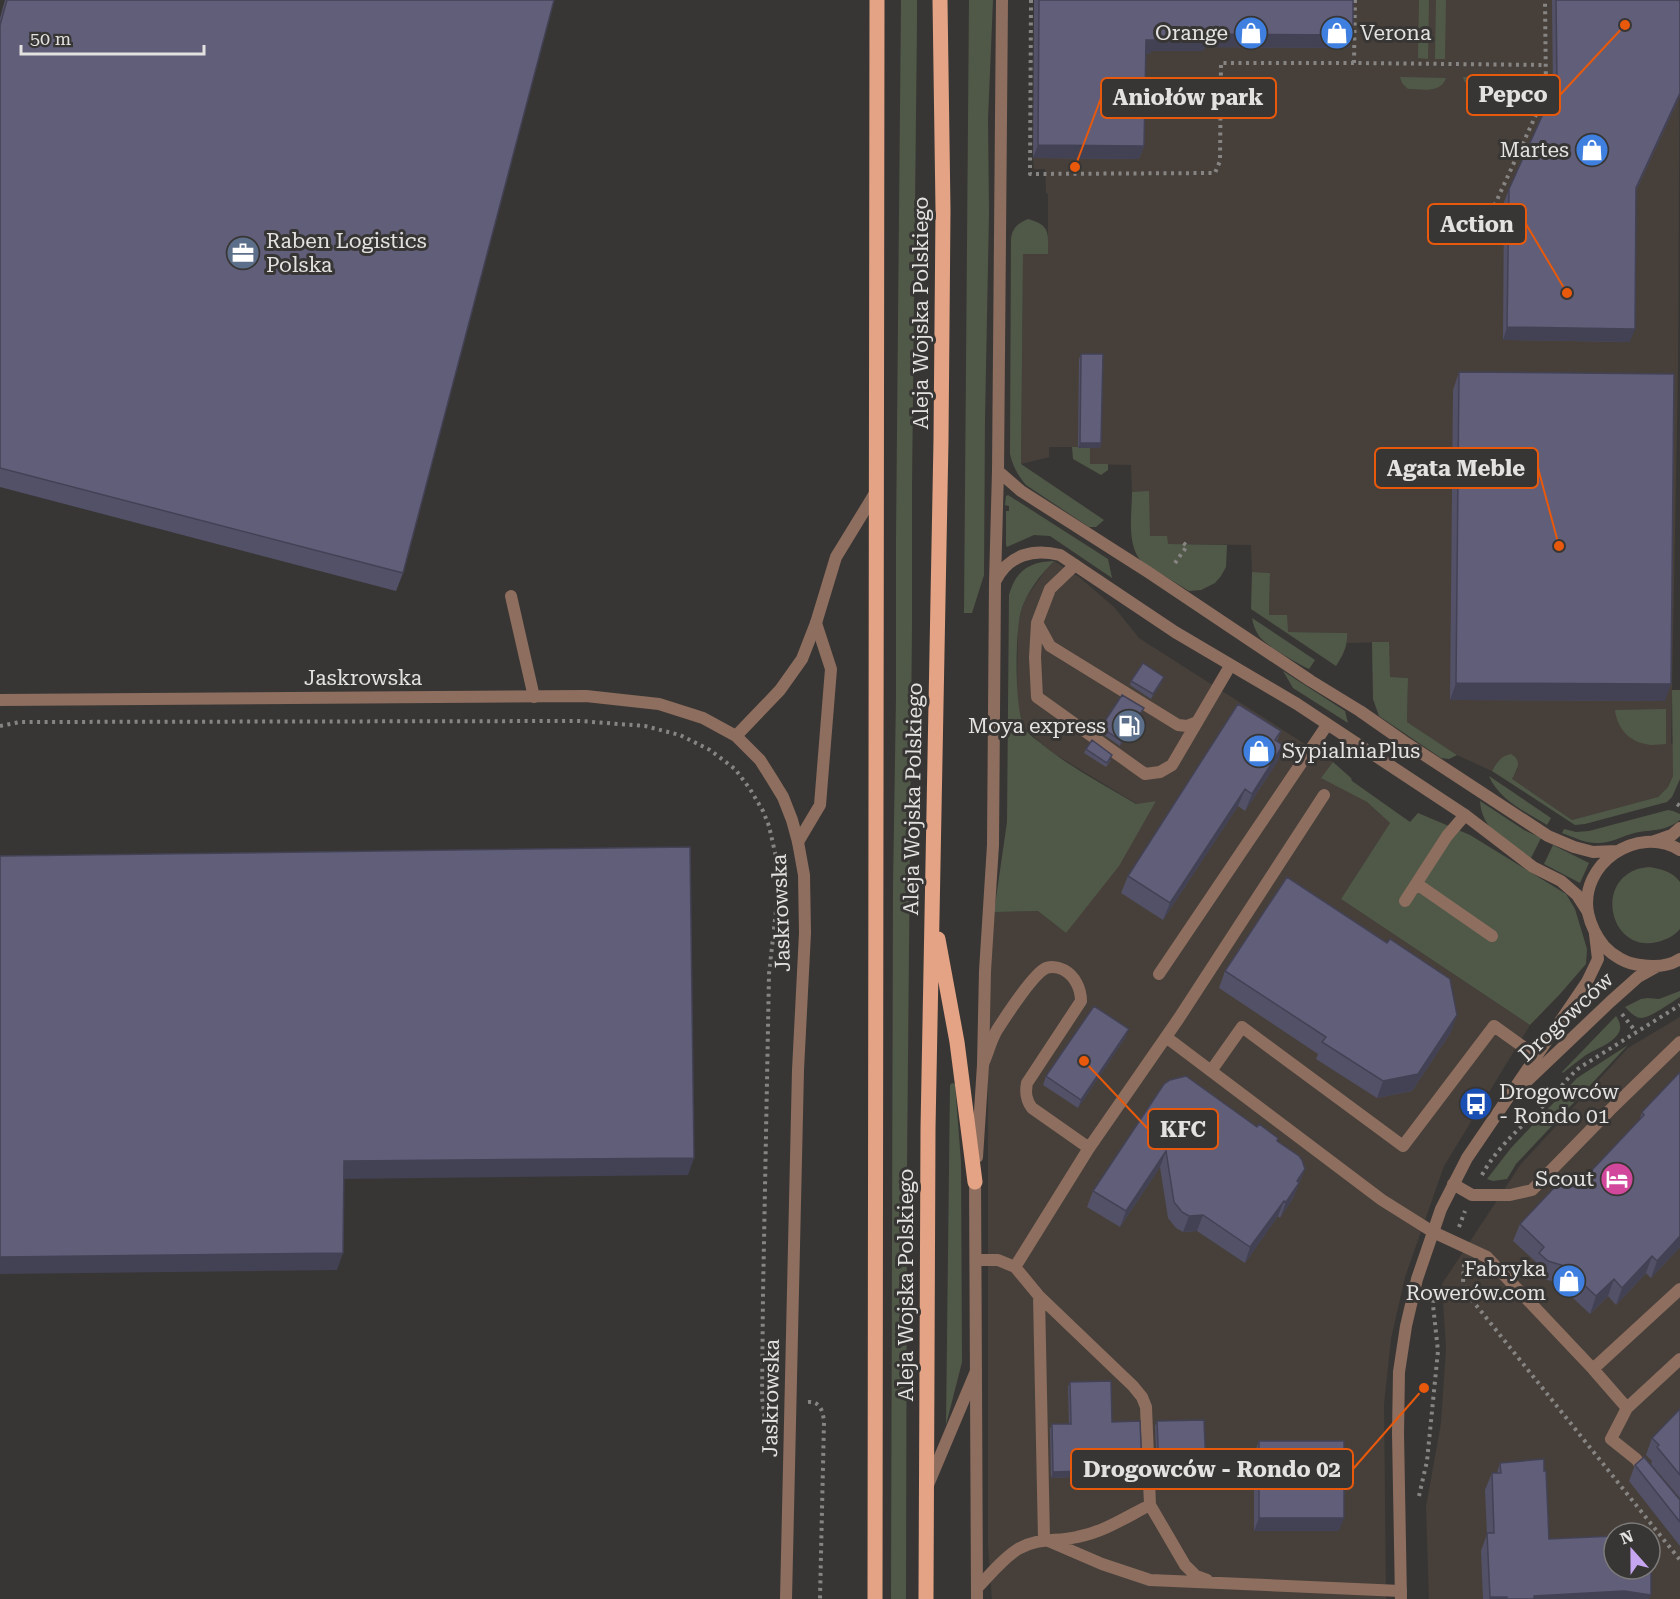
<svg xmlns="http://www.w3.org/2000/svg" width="1680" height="1599" font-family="'Roboto Serif',serif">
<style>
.built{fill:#47403a;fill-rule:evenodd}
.green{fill:#505948}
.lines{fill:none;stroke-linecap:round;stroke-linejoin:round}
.path{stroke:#878583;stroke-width:4;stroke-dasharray:3 4.5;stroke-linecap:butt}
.lane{stroke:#8e6e5f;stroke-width:12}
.street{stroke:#8e6e5f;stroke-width:12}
.primary{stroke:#e4a384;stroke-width:15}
.wall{fill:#535168}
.shaded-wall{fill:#434255}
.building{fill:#605e79;stroke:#434255;stroke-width:1.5}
.labels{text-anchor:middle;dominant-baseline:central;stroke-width:6;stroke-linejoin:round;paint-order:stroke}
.poi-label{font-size:21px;fill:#e4e2e1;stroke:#383634;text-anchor:end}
.street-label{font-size:21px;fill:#e4e2e1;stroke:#383634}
.leader{fill:none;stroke:#e8590c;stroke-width:2}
.callout-dot{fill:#e8590c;stroke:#383634;stroke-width:2}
.callout{fill:#383634;stroke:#e8590c;stroke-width:2}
.callout-label{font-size:22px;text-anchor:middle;font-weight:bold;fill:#e4e2e1}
</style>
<rect width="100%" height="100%" fill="#383634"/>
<path class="built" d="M1035,0h645l-2,374 -7,369 3,2 -1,31 -5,11 -10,10 -86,23 -61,-41 7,-10 -20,-8 -6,10 -35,-16 -50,-33 1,-44 -19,-1v-35l-42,1v-10l-60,-1 -18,-16 1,-43 -18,-1 -1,-27 -84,-1 -18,-8v-44h-17l-1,-27 -41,-1v-17h-41v10l-28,7 2,-211 25,1v-60l-2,-1 -1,-24h-11l-1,-11z
M1054,561l25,16 35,30 25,31 194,124 -11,16 45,24 23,21 -49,76 189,126 -86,141 -39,111 -14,62 -7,65 2,195h-394l-4,-54v-473l2,-116 3,-44 45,-1 28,22 90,-132 -19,3 -84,-51 -27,-23 -8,-20 -1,-17 1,-68 3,-14 5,-13 21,-30z
M1680,1017v582h-251l-3,-92 15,-84 5,-74 -4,-65 79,-120 107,-116zM1614,1533h36v36h-36z"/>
<path class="green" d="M901,0h16v22l-5,464v137l-5,544 -1,432h-15l2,-712 3,-190v-156z
M969,0h24l-5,119 1,94 -4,206 -1,156 -12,38h-8z
M1419,0h10l-1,59 -10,-1z
M1436,0h10l-1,59h-10z
M1400,77l46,1c-5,16 -25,11 -38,11l-6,-6z
M1463,77h37l-1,6 -9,6h-18l-8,-8z
M1028,219c23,6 20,15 20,35h-25l-2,210 83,56 -8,7h-7l-63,-42c-8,-10 -13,-18 -16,-31l1,-214c1,-12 6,-16 17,-21z
M1072,447h18v17h18v6l-7,5 -28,-16z
M1149,491l1,45h17l1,8 59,1 -1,22 -5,9 -6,7 -14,7 -12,1 -47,-29c-16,-17 -10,-48 -10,-70z
M1008,495l100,64 4,19 -62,-42 -16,-1 -27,12 -1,-2v-34h3v-5l-4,-1 1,-9z
M1054,561c-13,13 -28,32 -33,50 -6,21 -7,100 4,118 4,6 12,11 18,16 28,23 62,40 93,59l20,-3 -37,65 -53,67 -28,-22 -44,1 13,-90 2,-227c7,-25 20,-33 45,-34z
M1252,572l18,1 -1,42h18l1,17 59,1c1,13 -4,22 -11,33l-85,-57z
M1252,618l63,42 -6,9c-12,-6 -43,-23 -50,-33 -4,-6 -6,-12 -7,-18z
M1372,642h17l1,35 18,1 -1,44 50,33 -8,4 -8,-1 -62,-42 -6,-17z
M1283,671l62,40 3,12 -55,-35z
M1672,690h8v89l-8,18 -5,5 -82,22 -10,1 -83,-54c5,-9 9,-15 19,-17 12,7 6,15 1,25l60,41 86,-23 10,-10 5,-11z
M1666,709v35c-7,0 -14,2 -20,0 -18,-3 -29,-17 -31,-34z
M1333,762l18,16 1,3 58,41 8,-9 52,22 96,59 9,15 12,40 -1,15 -26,30 -30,31 -189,-126 49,-76 -23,-21 -46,-24z
M1489,776l62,42 -4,7c-21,-13 -48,-25 -58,-49z
M1480,801l44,29 17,8 -10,20c-23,-17 -49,-26 -51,-57z
M1668,810l5,1 7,3v6c-19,14 -30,8 -49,14 -11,3 -21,9 -32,9 -13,1 -25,-6 -37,-10l2,-4 12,3 13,-1z
M1553,845l36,18 -9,20 -36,-19z
M1649,867c12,2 23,4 31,15v47c-6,7 -14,11 -23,13 -44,11 -63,-55 -22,-72 4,-2 9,-2 14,-3z
M1680,991v6c-8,5 -30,21 -39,21 -6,0 -12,-7 -16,-11l16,-8 7,-1 11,1z
M1616,1016c4,6 6,12 2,18 -7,10 -22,15 -32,21 -8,6 -16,12 -23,18l-1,-1z
M1628,1045l-112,119 -9,15 -14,2 -6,-2 24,-31 66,-70z
M952,1083l3,1 6,78 1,200 -16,63 4,-340z"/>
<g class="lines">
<path class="path" d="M1031,0l-1,174 185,-1 5,-12 1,-98h133
M1355,0l-1,63 192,2
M1485,226l61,-133 -1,-93
M1175,563l12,-17 -7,-6
M0,726l20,-4 560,-1 65,5 35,9 30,15 25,19 15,20 13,22 6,15 7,31 2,35 -9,82 -6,320 -1,104 7,49
M1677,804l3,2
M1622,1014l14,18
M1482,1175c17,-31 41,-49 65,-73 11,-11 20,-24 32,-34l101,-63
M1459,1227l6,-16
M1464,1264l-1,19 5,12 212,265
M808,1402c12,-1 15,9 16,20l-4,177
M1419,1496l8,-35 11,-110 -5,-46 1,-9"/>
<path class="lane" d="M1075,565l-25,24 -13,34 -2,34 2,40 108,77 15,-2 12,-7 58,-99
M511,596l23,101
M1038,624l12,22 128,79 9,1 10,-4
M798,842l22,-37 11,-136 -15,-46
M1417,884l75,52
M1405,901l42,-65 18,-21
M1159,974l168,-249
M1166,1037l216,163 51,32 54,25 106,112 34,39 -16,31 25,20 12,15
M983,1064c5,-11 8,-24 14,-34 9,-14 36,-56 49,-62 7,-2 12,-1 18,2 11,6 17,19 17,31l-54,82c-2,10 -1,17 5,25l57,40
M1211,1071l31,-44 161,119 91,-120 42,30
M1453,1184l19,11h38l22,-5 78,-80 70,-68
M976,1260h22l17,7 24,29 94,90 9,11 4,10 4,98 35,60 11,11 11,4
M1015,1267l74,-119 90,-130 145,-223
M1039,1296l5,243 58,25 48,16 251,11
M1593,1369l87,-80
M1627,1408l53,-49
M928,1485l48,-114
M977,1588c13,-13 25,-29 41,-39 21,-12 37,-7 59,-12 27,-5 49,-20 73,-32"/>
<path class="street" d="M998,471l23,20 127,81 163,109 49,30 43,30 145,95 26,11 19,5 24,-1
M996,580c13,-25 37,-32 64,-25l115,77 122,72 168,111 68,52 28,14 16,14 11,17
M0,700l586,-4 73,8 44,14 33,18 24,24 12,19 11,18 9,23 6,22 6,33 1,58 -7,137 -12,529
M736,736l44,-46 22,-31 14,-36 20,-66 41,-67
M1655,841l17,-6 8,-7
M1680,850c-43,-26 -101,14 -92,63 3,13 8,23 16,33 9,10 23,18 36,19 13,2 28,2 40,-6
M1525,1083l85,-81 28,-25 18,-10
M977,1157l6,-92 2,-94 8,-126 2,-263 3,-111 4,-471
M975,1174l2,425
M1401,1599l-3,-166 1,-61 7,-46 11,-47 24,-70 26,-51 120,-176 11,-23 -3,-25"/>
<path class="primary" d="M938,939l19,103 18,140
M875,1599l2,-1599
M926,1599l2,-470 13,-689 2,-230 -3,-210"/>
</g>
<path class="wall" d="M5,0h549l-151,573 -7,18 -396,-104v-469z
M1034,0h319v35l-4,13 -144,-1 -2,4h-52l-1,3 -5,-1 -1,93 -5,13 -106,-1z
M1552,0h128v96l-44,95 -6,151 -127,-2 1,-138 5,-13 44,-96z
M1081,354l20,89 -1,5h-22l1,-89z
M1459,372l206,329 -215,-1 3,-310z
M1131,681l31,1 -11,17 -21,-14z
M1142,712l-22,34 -21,-15 2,-4z
M1281,731l-4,10 6,4 -6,17 -32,49 -7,-5 -75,114 -42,-27 7,-17z
M1086,749l25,11 -5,7 -22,-14z
M1225,971l226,61 -39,59 -35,7 -61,-39 2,-5 -99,-66z
M1129,1029l-4,9 -47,70 -35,-23 3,-9z
M1680,1072v175l-29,31 -5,-5 -30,32 -8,-9 -18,18 -33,-31 -15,-5 -9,-8 3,-8 -23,-21 7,-17 58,-39 61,-64 3,-9z
M1164,1084l113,57 28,28 -12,29 -13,20 -2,-2 -33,47 -48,-32 -14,1 -7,-4 -8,-10 -8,-51 -40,60 -33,-20 6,-16z
M1070,1382l42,40 30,47 -2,5 -89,4 -1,-49 2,-5h17l-1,-37z
M1680,1409v89l-29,-34 1,-3 -6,-6 6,-17z
M1157,1421l49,47 -2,4 -47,2 -2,-48z
M1259,1441l80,90h-85v-77z
M1500,1463l44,8 5,68 100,60h-166l-2,-48 6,-17 -2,-44 7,-17h5z
M1635,1465l45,35v46l-51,-65z"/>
<path class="shaded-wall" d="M1208,34l145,1 -4,13 -144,-1 -2,4h-52l-1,3 -9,-1 5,-13 9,-2z
M1680,93v3l-49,105 5,-13z
M1038,145l106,1 -5,13 -106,-1z
M1507,327l128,2 -5,13 -127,-2z
M1080,443h21l-1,5h-22z
M1164,677l-2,5 -11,17 2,-5z
M1456,683l215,1 -6,17 -215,-1z
M1144,708l-2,4 -22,34 1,-5z
M1283,745l-6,17 -32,49 7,-17z
M1245,789l-7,17 -75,114 7,-17z
M1457,1015l-6,17 -39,59 -35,7 6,-17z
M1129,1029l-4,9 -47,70 3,-8z
M1166,1151l-6,16 -40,60 6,-16z
M694,1158l-6,17 -351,4 7,-18z
M1305,1169l-12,29 -13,20 6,-16 11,-21z
M1284,1201l-6,15 -33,47 5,-16z
M1203,1215l-6,16 -14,1 6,-16z
M1680,1236v11l-29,31 6,-17z
M343,1253l-6,17 -337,4v-17z
M1652,1256l-6,17 -30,32 6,-17z
M1614,1279l-6,17 -18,18 6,-18z
M1206,1468l-2,4 -47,2 2,-4z
M1142,1469l-2,5 -89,4 2,-6z
M1259,1518h85l-5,13h-85z
M1624,1591l27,4 -2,4h-117l2,-3z
M1490,1597h17l-1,2h-17z"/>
<path class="building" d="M7,0h547l-151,573 -403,-105v-443z
M1039,0h314v35l-145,-1v4h-53v2h-9l-2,106 -106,-1z
M1556,0h124v93l-44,95 -1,141 -128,-2 2,-138 48,-106z
M1081,354h22l-2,89h-21z
M1459,372l215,2 -3,310 -215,-1z
M1143,663l21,14 -11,17 -22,-13z
M1122,695l22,13 -23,33 -20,-14z
M1238,704l43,27 -6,9 8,5 -31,49 -7,-5 -75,114 -42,-27z
M1092,740l20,15 -5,8 -21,-14z
M690,847l4,311 -350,3 -1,92 -343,4v-401z
M1287,877l100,66 3,-4 60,40 7,36 -39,59 -35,7 -61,-39 4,-5 -101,-66z
M1094,1006l35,23 -48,71 -35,-24z
M1680,1072v164l-23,25 -5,-5 -30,32 -8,-9 -18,17 -32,-30 -16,-5 -9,-8 5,-6 -24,-23 47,-50 11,11 66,-70 -2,-3z
M1186,1076l71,51 2,-3 19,14 -1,3 22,15 3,4 3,9 -8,12 2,2 -13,19 -2,-1 -34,46 -47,-32 -14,1 -7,-4 -8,-10 -8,-51 -40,60 -33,-20 71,-107 6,-4z
M1111,1381l1,41 28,-1 2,48 -89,3 -1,-48h19l-1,-42z
M1680,1409v66l-23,-28 2,-2 -7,-7z
M1204,1420l2,48 -47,2 -2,-49z
M1259,1441h85v77h-85z
M1644,1457l36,43v22l-45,-57z
M1544,1459v12h2l3,68 65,-3v33h36l1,-3v29l-27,-4 -90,5v3h-27v-2h-17l-3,-64h7l-2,-60h9l-1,-10z"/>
<defs>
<symbol id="shop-disc" viewBox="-11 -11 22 22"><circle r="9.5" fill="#3f7fe0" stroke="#383634"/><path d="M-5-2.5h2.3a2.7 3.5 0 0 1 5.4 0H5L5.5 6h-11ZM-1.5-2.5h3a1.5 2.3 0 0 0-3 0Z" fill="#fff"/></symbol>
<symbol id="office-disc" viewBox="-11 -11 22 22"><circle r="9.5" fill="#5c6f8a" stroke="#383634"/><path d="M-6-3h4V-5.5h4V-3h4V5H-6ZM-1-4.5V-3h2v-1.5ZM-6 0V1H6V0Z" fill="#fff"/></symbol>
<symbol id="fuel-disc" viewBox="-11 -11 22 22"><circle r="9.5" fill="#5c6f8a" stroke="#383634"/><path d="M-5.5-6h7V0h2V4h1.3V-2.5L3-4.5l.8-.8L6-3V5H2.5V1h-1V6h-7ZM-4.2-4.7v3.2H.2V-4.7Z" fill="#fff"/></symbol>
<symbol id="bus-disc" viewBox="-11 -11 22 22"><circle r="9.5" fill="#1a4fb4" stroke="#383634"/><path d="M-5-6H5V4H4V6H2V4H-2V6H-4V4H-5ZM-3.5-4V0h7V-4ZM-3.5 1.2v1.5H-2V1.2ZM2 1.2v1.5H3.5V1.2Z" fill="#fff"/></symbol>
<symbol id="hotel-disc" viewBox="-11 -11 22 22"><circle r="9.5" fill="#d1479c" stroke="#383634"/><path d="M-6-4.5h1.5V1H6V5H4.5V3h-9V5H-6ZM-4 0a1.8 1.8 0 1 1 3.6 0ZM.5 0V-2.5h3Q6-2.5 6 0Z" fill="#fff"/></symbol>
</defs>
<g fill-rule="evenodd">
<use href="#shop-disc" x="1232" y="14" width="38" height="38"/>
<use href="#shop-disc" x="1318" y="14" width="38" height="38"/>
<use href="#shop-disc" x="1573" y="131" width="38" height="38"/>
<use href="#office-disc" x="224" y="234" width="38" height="38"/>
<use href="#fuel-disc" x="1110" y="707" width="38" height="38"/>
<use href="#shop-disc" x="1240" y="732" width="38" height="38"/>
<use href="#bus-disc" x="1457" y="1085" width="38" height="38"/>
<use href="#hotel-disc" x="1598" y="1160" width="38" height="38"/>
<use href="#shop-disc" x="1550" y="1262" width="38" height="38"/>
</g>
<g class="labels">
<g class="poi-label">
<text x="1228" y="33">Orange</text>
<text x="1360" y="33" text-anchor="start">Verona</text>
<text x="1569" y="150">Martes</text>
<text x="266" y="241" text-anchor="start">Raben Logistics<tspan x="266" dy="24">Polska</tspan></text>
<text x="1106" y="726">Moya express</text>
<text x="1282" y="751" text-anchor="start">SypialniaPlus</text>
<text x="1499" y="1092" text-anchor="start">Drogowców<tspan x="1499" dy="24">- Rondo 01</tspan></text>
<text x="1594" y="1179">Scout</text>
<text x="1546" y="1269">Fabryka<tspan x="1546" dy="24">Rowerów.com</tspan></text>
</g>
<g class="street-label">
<text transform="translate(921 313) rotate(-90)">Aleja Wojska Polskiego</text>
<text x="363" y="678">Jaskrowska</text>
<text transform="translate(913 799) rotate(-89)">Aleja Wojska Polskiego</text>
<text transform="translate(781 913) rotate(-92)">Jaskrowska</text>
<text transform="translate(1566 1017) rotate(-43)">Drogowców</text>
<text transform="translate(906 1285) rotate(-90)">Aleja Wojska Polskiego</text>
<text transform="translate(771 1398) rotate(-89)">Jaskrowska</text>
</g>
</g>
<path class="leader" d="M1625 25L1560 95M1075 167L1101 98M1567 293L1526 224M1559 546L1538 468M1084 1061L1148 1129M1424 1388L1353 1469"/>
<g class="callout-dot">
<circle cx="1625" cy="25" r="6"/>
<circle cx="1075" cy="167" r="6"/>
<circle cx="1567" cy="293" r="6"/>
<circle cx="1559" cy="546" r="6"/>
<circle cx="1084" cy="1061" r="6"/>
<circle cx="1424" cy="1388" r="6"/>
</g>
<g class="callout">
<rect x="1467" y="75" width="93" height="40" rx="6"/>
<rect x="1101" y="78" width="175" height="40" rx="6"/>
<rect x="1428" y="204" width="98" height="40" rx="6"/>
<rect x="1375" y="448" width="163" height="40" rx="6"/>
<rect x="1148" y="1109" width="70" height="40" rx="6"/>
<rect x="1071" y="1449" width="282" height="40" rx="6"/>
</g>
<g class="callout-label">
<text x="1513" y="102">Pepco</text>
<text x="1188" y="105">Aniołów park</text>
<text x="1477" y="232">Action</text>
<text x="1456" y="476">Agata Meble</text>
<text x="1183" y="1137">KFC</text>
<text x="1212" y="1477">Drogowców - Rondo 02</text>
</g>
<g transform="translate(1632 1551) rotate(339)"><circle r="28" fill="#383634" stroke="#7d7b79" stroke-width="1.5"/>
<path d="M0-4.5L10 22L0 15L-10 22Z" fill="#c6a6f0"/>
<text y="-9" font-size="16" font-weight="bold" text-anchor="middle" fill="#e4e2e1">N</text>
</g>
<path d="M21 45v9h183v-9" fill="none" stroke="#e4e2e1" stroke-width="3"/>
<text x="30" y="45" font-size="18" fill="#e4e2e1" stroke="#383634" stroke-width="4.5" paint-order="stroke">50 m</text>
</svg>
